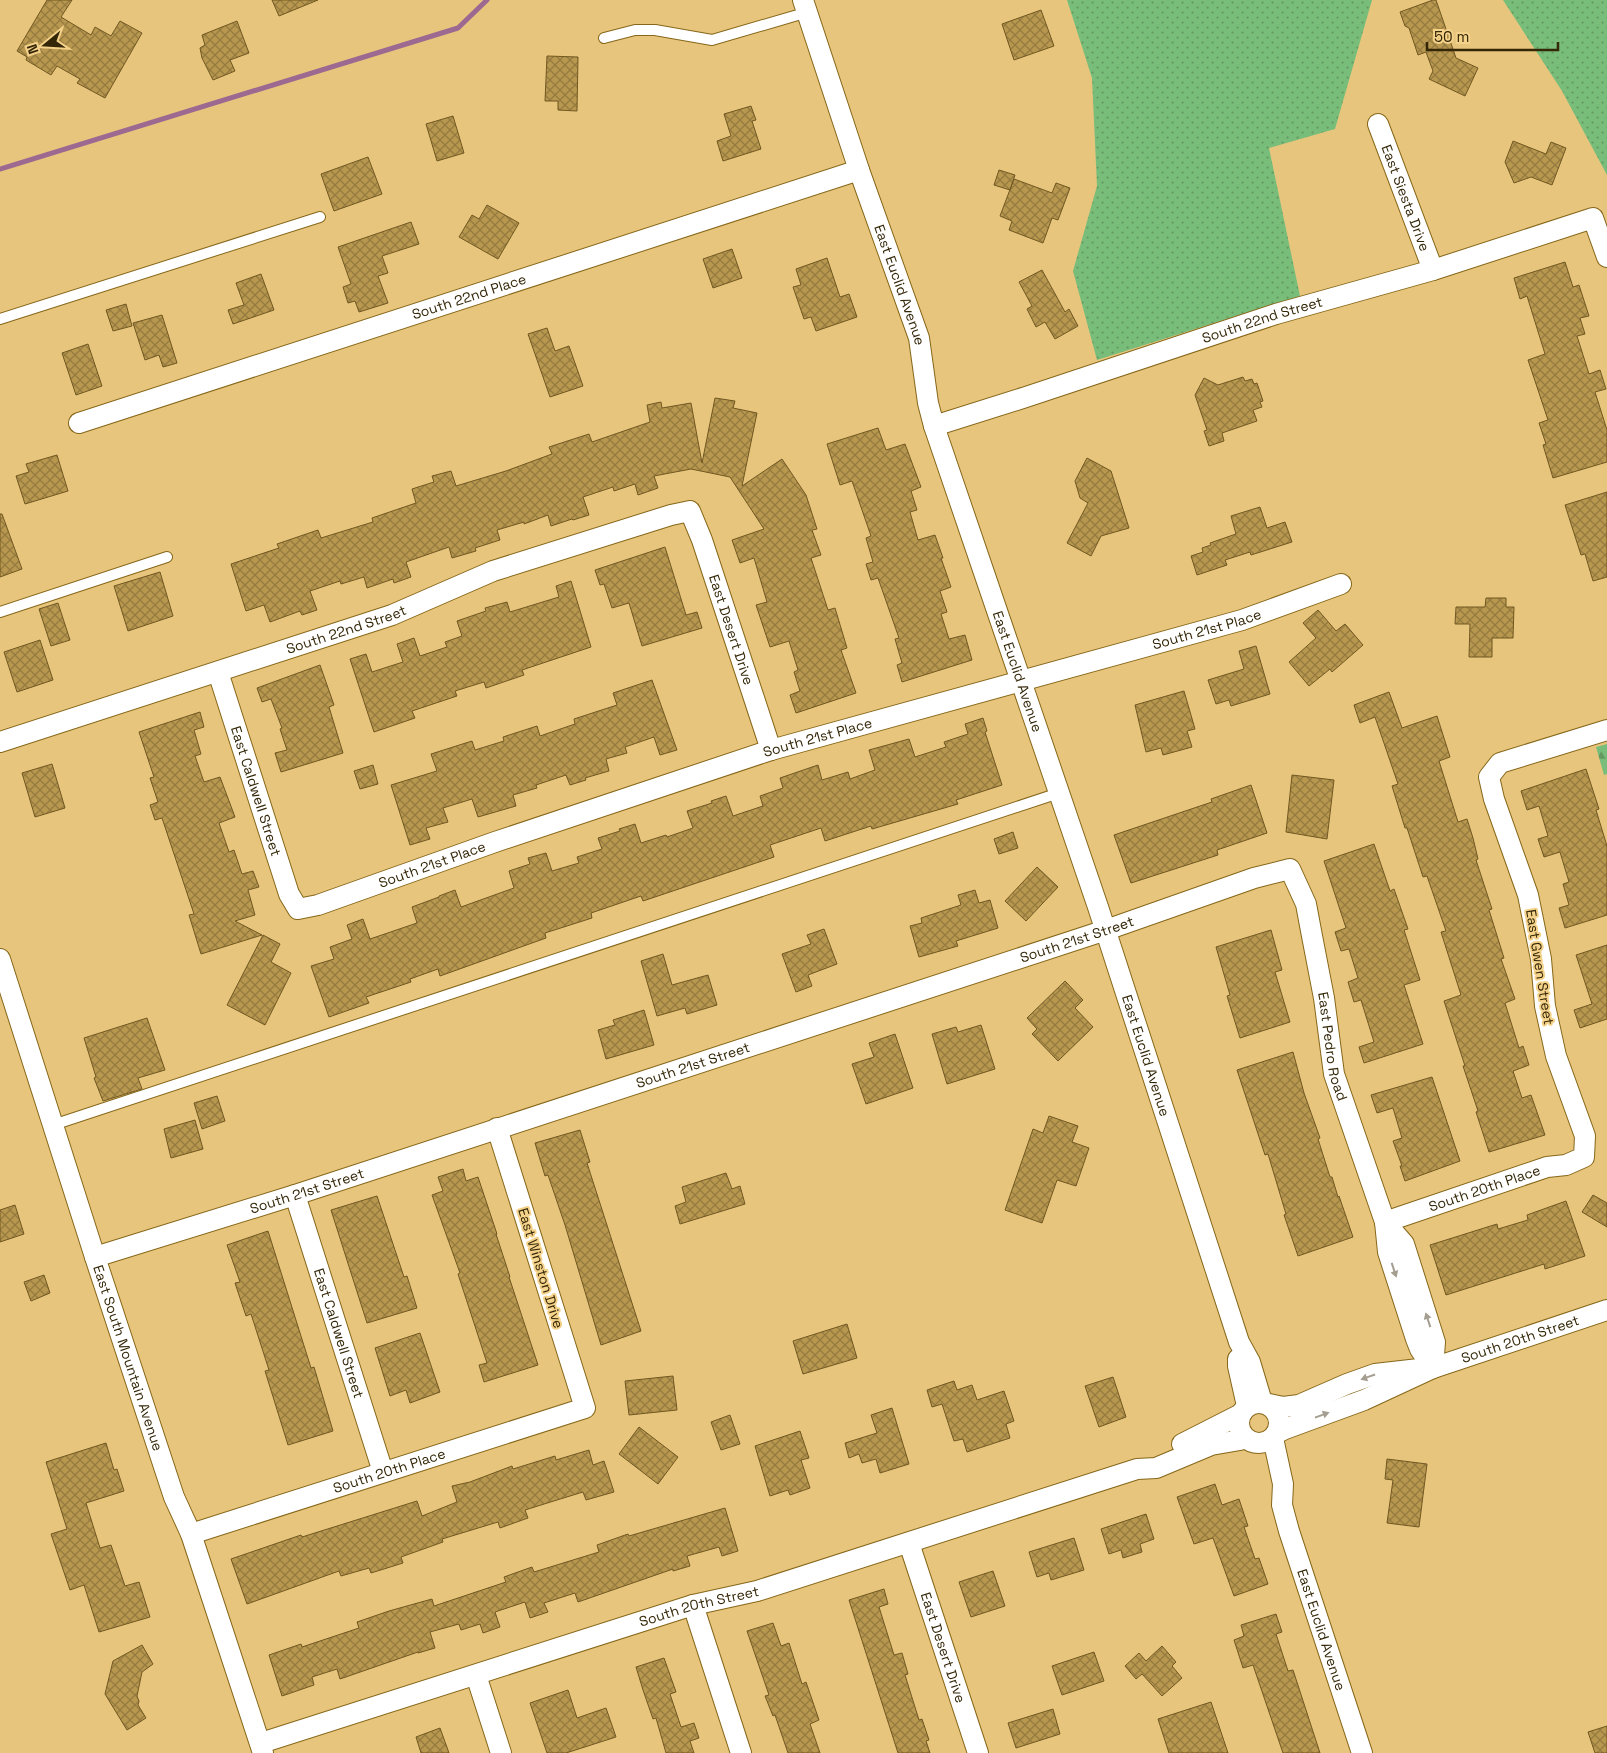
<svg xmlns="http://www.w3.org/2000/svg" width="1607" height="1753" font-family="'Space Grotesk',sans-serif">
<style>
.grass{fill:url(#grass-dots)}
.forest{fill:url(#forest-firs)}
.lines{fill:none;stroke-linecap:round;stroke-linejoin:round}
.stream{stroke:#9c6991;stroke-width:5}
.building{fill:url(#building-cross-hatch);stroke:#715821}
.lane-casing{stroke:#866719;stroke-width:12}
.street-casing{stroke:#866719;stroke-width:22}
.lane{stroke:#fff;stroke-width:10}
.street{stroke:#fff;stroke-width:20}
.oneway{fill:#a49e90}
.labels{text-anchor:middle;dominant-baseline:central;stroke-width:4;stroke-linejoin:round;paint-order:stroke}
.street-label{font-size:14px;fill:#342708;stroke:#f5d289}
</style>
<defs>
<pattern id="grass-dots" width="8" height="8" patternUnits="userSpaceOnUse" patternTransform="scale(1.25)"><rect width="8" height="8" fill="#79bd7a"/><path d="M2 2h.1M6 6h.1" fill="none" stroke="#649a62" stroke-width="1.8" stroke-linecap="round"/></pattern>
<pattern id="forest-firs" width="22" height="20" patternUnits="userSpaceOnUse" patternTransform="scale(1.25)"><rect width="22" height="20" fill="#79bd7a"/><path d="M5 1l3.5 6h-7zM16 11l3.5 6h-7z" fill="#649a62"/></pattern>
<pattern id="building-cross-hatch" width="8" height="8" patternUnits="userSpaceOnUse" patternTransform="scale(1.25)"><rect width="8" height="8" fill="#b8974f"/><path d="M0 0l8 8M0 8l8-8" fill="none" stroke="#967b40"/></pattern>
</defs>
<rect width="100%" height="100%" fill="#e7c57d"/>
<path class="grass" d="M1067,0h305l-37,129 -66,19 31,148 -203,64 -24,-89 24,-85 -5,-108z
M1503,0h104v175l-45,-84z"/>
<path class="forest" d="M1607,744v30l-3,1 -8,-28z"/>
<g class="lines">
<path class="stream" d="M0,169l458,-141 29,-28"/>
</g>
<path class="building" d="M47,0h25l-11,17 30,18 4,-8 16,9 9,-15 22,12 -37,65 -28,-15 3,-4 -23,-13 -6,9 -25,-15 1,-3 -10,-6z
M272,0h46l-39,16z
M1433,0h3l20,58 22,10 -13,28 -36,-17 4,-8 -7,-19 -8,3 -9,-27 -4,-2 -5,-14z
M1041,10l13,36 -40,14 -12,-36z
M237,21l12,32 -19,7 5,11 -22,9 -11,-22 -2,-10 5,-3 -3,-10z
M547,56l31,1 -1,54 -19,-1v-9h-13z
M751,106l5,14 -4,1 9,28 -38,12 -6,-20 14,-5 -7,-22z
M453,116l11,37 -27,8 -11,-37z
M1513,141l33,13 5,-12 15,6 -14,37 -21,-8 -17,6 -9,-21z
M368,157l14,37 -48,17 -13,-37z
M999,170l16,5 -5,15 -16,-5z
M1014,179l38,14 4,-10 14,5 -12,32 -6,-2 -9,25 -34,-13 3,-9 -12,-5z
M487,205l32,18 -21,36 -39,-22 13,-22 7,4z
M411,222l8,22 -37,12 6,17 -10,3 10,27 -29,9 -4,-11 -7,2 -5,-16 8,-3 -13,-37z
M732,249l10,29 -29,10 -10,-29z
M827,258l13,39 9,-3 8,23 -41,14 -5,-14 -7,2 -11,-32 8,-2 -5,-16z
M1565,262l8,25 6,-2 10,31 -9,2 5,16 -8,2 12,38 11,-4 6,19 -11,3 12,38v32l-54,16 -10,-33 3,-1 -7,-21 9,-3 -20,-60 17,-6 -18,-58 -7,3 -6,-21z
M1042,270l23,42 4,-3 9,17 -23,13 -10,-17 -9,5 -9,-18 5,-3 -13,-24z
M261,274l13,36 -41,14 -5,-14 16,-5 -8,-22z
M126,304l6,22 -19,5 -7,-21z
M162,315l15,48 -14,4 -4,-12 -14,5 -12,-37z
M547,328l8,23 14,-5 14,40 -33,11 -22,-63z
M88,344l14,42 -26,9 -14,-42z
M1243,377l2,4 7,-2 2,5 3,-1 6,18 -3,1 2,5 -9,3 4,11 -35,12 2,8 -15,5 -5,-15 3,-1 -12,-35 9,-17 14,7z
M715,398l20,3 -2,7 24,5 -15,73 40,-27 24,36 11,34 -5,1 9,25 -10,3 17,52 7,-2 12,40 -6,2 15,43 -60,20 -6,-18 10,-4 -6,-19 4,-2 -9,-29 -19,6 -14,-42 11,-3 -13,-44 -14,5 -8,-23 32,-11 -34,-52 -39,-8 -37,7 4,12 -20,7 -3,-11 -21,7 -1,-4 -30,10 6,18 -16,5 -1,-1 -21,7 -3,-11 -24,9v-2l-27,8 3,10 -25,8 1,3 -24,7 -3,-11 -43,15 5,15 -17,6 -1,-4 -26,9 -3,-11 -23,7 -1,-3 -30,10 7,19 -15,5 -2,-4 -30,11 -6,-17 -18,6 -15,-47 48,-16 -2,-4 41,-14 3,8 52,-16 -1,-4 44,-15 -4,-14 22,-7 -2,-6 19,-5 5,15 50,-15 46,-17 -3,-7 40,-13 3,8 58,-20 -3,-17 14,-3 1,6 29,-5 11,60z
M878,428l8,22 19,-6 16,43 -10,4 6,19 -7,2 8,28 17,-5 8,23h-2l10,29 -11,4 7,21 -6,2 8,25 16,-4 7,25 -70,22 -5,-17 5,-2 -7,-24 4,-1 -21,-60 -7,2 -5,-16 7,-2 -7,-24 5,-2 -19,-55 -12,4 -13,-41z
M57,455l11,36 -43,13 -9,-28 13,-4 -3,-8z
M1087,458l24,13 18,57 -28,8 -10,20 -24,-13 21,-40 -8,-5 -5,-17z
M1607,492v85l-14,4 -8,-27 -4,1 -16,-50z
M1260,507l7,21 18,-6 7,20 -41,13 -1,-3 -25,8 2,5 -30,10 -6,-19 12,-4 -1,-4 9,-3 -1,-2 26,-9 -5,-18z
M0,514h2l20,55 -22,8z
M665,547l21,68 11,-3 5,16 -60,18 -13,-43 -17,5 -8,-24 -4,1 -5,-15z
M160,572l13,44 -45,15 -14,-45z
M571,581l20,66 -69,23 2,5 -38,13 -2,-6 -29,9 2,5 -45,15 3,7 -41,14 -24,-73 16,-5 6,18 31,-10 -6,-18 17,-6 6,18 27,-9 -2,-5 17,-6 -5,-15 29,-10 -1,-3 22,-6 3,10 49,-15 -3,-11z
M1486,598h20v9h8l-1,31h-21v19h-23l1,-33h-15l1,-17h29z
M58,603l12,37 -19,6 -12,-37z
M1318,610l18,21 9,-7 18,21 -31,27 -2,-3 -21,17 -20,-24 27,-24 -13,-15z
M40,640l13,40 -36,12 -13,-40z
M1256,646l14,48 -39,12 -2,-6 -13,4 -8,-24 36,-11 -5,-18z
M320,665l14,40 -5,2 14,46 -62,19 -6,-19 12,-3 -7,-21 2,-1 -11,-29 -9,3 -5,-14z
M652,680l25,70 -17,5 -6,-18 -29,10 2,6 -21,6 3,12 -24,7 1,2 -16,5 -4,-10 -30,10 1,3 -24,7 3,11 -38,11 -6,-18 -29,9 5,14 -22,6 4,11 -20,6 -19,-60 46,-14 -6,-17 41,-13 3,9 29,-9 -1,-4 34,-11 3,10 35,-12 -1,-5 43,-14 -4,-12z
M1184,691l11,38 -8,2 5,16 -29,8 -2,-7 -15,4 -11,-47z
M1389,692l13,36 35,-12 13,41 -11,4 19,61 9,-3 6,19 5,21 -2,1 16,49 -3,1 15,48 -3,1 14,40 -10,4 14,45 4,-2 6,19 -16,6 9,27 9,-3 14,40 -56,17 -13,-40 2,-1 -15,-45h2l-21,-65 17,-6 -20,-63 5,-1 -19,-55 -4,1 -16,-49h-2l-13,-42 6,-2 -23,-67 -15,6 -6,-18z
M200,712l4,15 -10,3 7,24 -6,2 9,26 16,-5 15,40 -16,6 10,29 5,-2 8,24 11,-3 6,16 -11,3 7,25 -20,6 27,14 -61,19 -12,-39 5,-1 -32,-96 -7,2 -5,-15 8,-3 -8,-24 4,-1 -15,-45z
M983,718l4,13 -2,1 17,53 -46,15 2,4 -86,25 -1,-3 -46,15 -4,-13 -51,17 4,12 -131,44 -2,-5 -50,17 1,5 -47,15 1,5 -106,38 -2,-7 -28,10 1,3 -45,15 3,6 -40,14 -18,-51 23,-7 -4,-12 22,-8 -5,-14 16,-6 7,20 47,-16 -5,-16 27,-10v-1l16,-6 6,17 53,-19 -5,-17 21,-7 -2,-6 18,-5 6,18 27,-8 -2,-6 25,-8 -4,-11 22,-7 -1,-2 16,-5 6,19 25,-8 1,2 26,-9 -6,-17 25,-8 -1,-2 15,-5 7,20 30,-10 -3,-10 23,-8 -3,-10 38,-13 4,15 26,-8 2,7 25,-9 -6,-20 40,-11 6,18 31,-10 -2,-5 24,-8 -3,-10z
M52,764l13,44 -30,9 -13,-44z
M373,765l5,19 -18,5 -6,-18z
M1586,769l13,40 -3,1 11,36v69l-42,13 -6,-20 10,-3 -6,-21 6,-2 -9,-30 -16,5 -6,-18 10,-3 -9,-30 -12,4 -6,-19z
M1292,775l42,5 -7,59 -41,-7z
M1251,785l16,48 -50,17 1,5 -87,28 -17,-48 98,-33 -1,-3z
M1013,832l5,16 -19,6 -5,-15z
M1374,844l16,47 4,-2 14,40 -4,1 16,50 -16,5 19,59 -59,19 -5,-16 15,-5 -13,-42 -7,2 -6,-20 10,-4 -9,-29 -8,2 -6,-19 11,-4 -22,-67z
M1037,867l21,20 -32,34 -21,-20z
M975,890l4,13 11,-3 8,28 -42,13 2,5 -39,11 -9,-31 12,-3 -1,-5 40,-13 -3,-10z
M824,929l13,35 -29,11 4,11 -16,6 -14,-38 29,-10 -4,-9z
M1271,930l11,40 -7,2 15,50 -50,16 -13,-42 3,-1 -14,-48z
M263,935l17,9 -9,18 20,11 -26,52 -38,-20z
M1607,945v74l-27,9 -6,-18 18,-6 -16,-49z
M663,954l9,31 36,-10 9,30 -30,9 -2,-6 -28,8 -16,-55z
M1065,981l18,19 -8,8 18,19 -35,34 -26,-27 5,-5 -10,-11z
M644,1010l10,35 -48,14 -8,-29 17,-5 -2,-5z
M147,1018l18,52 -27,8 4,11 -39,12 -9,-23 2,-1 -12,-39z
M981,1025l14,44 -48,15 -15,-50 24,-7 2,5z
M895,1034l18,54 -47,16 -14,-40 22,-7 -5,-14z
M1293,1052l11,41 16,45 -2,1 12,38h2l6,20 1,-1 14,41 -55,19 -14,-41 2,-1 -18,-60 -3,1 -28,-85z
M1432,1077l28,84 -55,20 -5,-15h2l-9,-25 9,-3 -9,-30 -16,5 -6,-18z
M217,1096l8,25 -23,8 -8,-26z
M1049,1116l29,10 -6,16 17,6 -13,38 -19,-6 -15,43 -37,-13 28,-81 10,4z
M195,1120l8,29 -32,9 -7,-29z
M580,1130l10,32 -3,1 54,168 -40,14 -36,-120 -17,-50 -3,1 -10,-33z
M463,1169l3,12 12,-4 19,57h-1l14,43h-1l29,88 -54,17 -5,-17 8,-2 -29,-89 2,-1 -28,-78 11,-4 -5,-14z
M726,1173l6,16 8,-3 5,18 -65,20 -5,-18 11,-4 -4,-15z
M1593,1195l14,8v24l-25,-15z
M377,1196l27,81 3,-1 10,32 -50,15 -36,-113z
M1566,1201l19,55 -40,13 -1,-5 -98,31 -16,-50 67,-21 1,5 30,-9 -1,-5z
M15,1205l9,29 -24,8v-32z
M268,1231l43,137 3,-1 19,64 -45,14 -23,-74 4,-1 -18,-56 -5,2 -11,-33 5,-1 -13,-37z
M44,1275l6,18 -19,8 -7,-19z
M847,1324l10,34 -54,16 -10,-33z
M420,1333l20,59 -30,11 -4,-13 -16,6 -15,-48z
M673,1376l4,34 -48,5 -4,-34z
M1113,1377l13,40 -27,10 -14,-41z
M954,1381l3,9 15,-5 5,15 27,-9 10,30 -8,3 4,14 -43,14 -4,-13 -9,2 -12,-37 -10,3 -5,-17z
M892,1408l17,56 -29,9 -4,-14 -14,4 -3,-9 -10,4 -4,-15 32,-10 -6,-18z
M730,1415l10,29 -19,6 -10,-28z
M639,1427l39,30 -20,27 -39,-30z
M800,1431l9,27 -8,2 9,28 -20,7 -2,-5 -18,6 -15,-50z
M106,1443l8,27 3,-1 7,22 -38,12 14,45 11,-3 14,41 14,-4 11,35 -51,15 -15,-47 -14,5 -19,-56 16,-5 -21,-67z
M589,1450l4,15 11,-4 10,31 -28,8 -3,-8 -26,8 -32,10 3,8 -28,10 -2,-6 -56,17 1,3 -42,15 2,6 -32,10 -2,-5 -28,8 -2,-5 -92,33 -16,-45 70,-24 1,2 115,-36 5,15 35,-14 -5,-16 18,-4 42,-16 1,3 42,-13 1,4z
M1387,1459l40,5 -8,63 -32,-4 6,-43 -8,-1z
M1215,1484l7,21 17,-6 9,27 -4,1 11,32 4,-1 9,26 -34,12 -21,-58 -19,6 -17,-47z
M725,1508l13,43 -16,5 -3,-9 -32,9 3,10 -17,5v-2l-95,33 -3,-9 -31,10 4,9 -18,6 -5,-16 -30,10 5,15 -17,6 -3,-9 -19,6 -2,-6 -29,8 5,16 -17,5v-1l-78,27 -3,-10 -25,8 2,8 -32,11 -13,-41 32,-11 1,3 57,-19 -2,-6 32,-11 43,-12 2,7 72,-24 -2,-5 28,-10 2,5 65,-20 -2,-7 31,-11 1,2z
M1146,1514l8,25 -14,5 2,8 -19,6 -2,-8 -12,4 -8,-25z
M1074,1538l10,32 -33,10 -2,-7 -12,4 -8,-25z
M993,1571l12,35 -34,11 -12,-35z
M884,1589l4,15 -9,3 15,48 8,-2 6,21 -3,1 14,45 3,-1 7,21 -3,1 4,12h-32l-49,-153z
M1276,1614l6,18 -6,2 12,37 5,-1 27,83h-37l-30,-88 -10,3 -9,-28 10,-4 -3,-11z
M773,1623l8,23 8,-3 13,41 4,-2 13,38 -9,4 10,29h-32l-13,-38 -2,1 -8,-20 4,-1 -22,-64z
M142,1645l11,19 -11,8 -5,24 2,5 -1,4 8,13 -19,12 -22,-36 8,-33z
M1162,1646l14,16 -4,4 10,12 -20,18 -20,-22 -6,5 -11,-13 14,-13 7,8z
M1094,1652l10,29 -42,14 -10,-29z
M664,1658l12,34 -6,2 11,33 13,-4 5,15 -9,3 4,12h-28l-10,-35 -3,1 -10,-29 -7,-23z
M568,1690l9,28 29,-10 10,29 -50,16h-19l-17,-50z
M1211,1702l17,51h-59l-11,-34z
M1053,1709l7,25 -44,14 -8,-25z
M1607,1726v27h-12l-7,-21z
M440,1728l9,25h-28l-5,-16z"/>
<g class="lines">
<defs>
<path id="lane" d="M604,38l31,-8h20l57,10 96,-28
M0,319l320,-102
M0,612l167,-55
M53,1125l1006,-332"/>
<g id="street">
<path id="s1" d="M803,0l56,170 60,168 9,65 6,23 164,481 141,435 11,20 12,40"/>
<path id="s2" d="M1378,124l55,146"/>
<path id="s3" d="M79,423l780,-253"/>
<path id="s4" d="M934,426l92,-29 250,-83 157,-44 160,-52 14,39"/>
<path id="s5" d="M218,672l71,222 9,15 20,-4 177,-63 276,-92 471,-130 99,-36"/>
<path id="s6" d="M0,742l392,-127 101,-44 178,-56 19,-4 12,29 69,210"/>
<path id="s7" d="M0,959l95,298 79,240 17,37 72,219"/>
<path id="s8" d="M295,1195l88,277"/>
<path id="s9" d="M1385,1222l162,-55 19,-2 18,-8 1,-21 -29,-80 -11,-50 -4,-47 -13,-64 -34,-96 -5,-22 11,-14 107,-33"/>
<path d="M1385,1222l19,22 31,98 -2,26"/>
<path id="s10" d="M95,1257l200,-62 811,-265 148,-52 36,-9 16,35 6,32 12,62 10,76 51,148 3,30 28,87 4,10 13,19"/>
<path d="M1238,1359v7l9,40"/>
<circle cx="1259" cy="1423" r="20"/>
<path d="M1269,1404l14,3 16,-2 48,-21 28,-10 44,-5"/>
<path id="s11" d="M1277,1433l8,-4 79,-29 69,-32 174,-58"/>
<path id="s12" d="M1273,1438l10,46 -1,21 7,26 73,222"/>
<path d="M1182,1444l59,-30"/>
<path id="s13" d="M191,1534l394,-126 -88,-280"/>
<path id="s14" d="M909,1543l69,210"/>
<path d="M693,1605l48,148"/>
<path d="M476,1675l25,78"/>
<path id="s15" d="M261,1743l432,-138 64,-14 380,-122 19,-1 55,-23 29,-5 5,-2"/>
</g>
</defs>
<use href="#lane" class="lane-casing"/>
<use href="#street" class="street-casing"/>
<use href="#lane" class="lane"/>
<use href="#street" class="street"/>
</g>
<defs><path id="oneway-solid" d="M-6-.8H1V-3.2L6.5 0L1 3.2V.8H-6Z" transform="scale(1.25)"/></defs>
<g class="oneway">
<use href="#oneway-solid" transform="translate(1394 1270) rotate(72)"/>
<use href="#oneway-solid" transform="translate(1428 1320) rotate(-108)"/>
<use href="#oneway-solid" transform="translate(1368 1377) rotate(161)"/>
<use href="#oneway-solid" transform="translate(1322 1415) rotate(-20)"/>
</g>
<g class="labels">
<g class="street-label">
<text stroke="none"><textPath href="#s2" startOffset="79">East Siesta Drive</textPath></text>
<text stroke="none"><textPath href="#s1" startOffset="301">East Euclid Avenue</textPath></text>
<text stroke="none"><textPath href="#s3" startOffset="410">South 22nd Place</textPath></text>
<text stroke="none"><textPath href="#s4" startOffset="345">South 22nd Street</textPath></text>
<text stroke="none"><textPath href="#s6" startOffset="364">South 22nd Street</textPath></text>
<text stroke="none"><textPath href="#s5" startOffset="1202">South 21st Place</textPath></text>
<text stroke="none"><textPath href="#s6" startOffset="854">East Desert Drive</textPath></text>
<text stroke="none"><textPath href="#s1" startOffset="706">East Euclid Avenue</textPath></text>
<text stroke="none"><textPath href="#s5" startOffset="798">South 21st Place</textPath></text>
<text stroke="none"><textPath href="#s5" startOffset="125">East Caldwell Street</textPath></text>
<text stroke="none"><textPath href="#s5" startOffset="392">South 21st Place</textPath></text>
<text stroke="none"><textPath href="#s10" startOffset="1032">South 21st Street</textPath></text>
<text transform="translate(1540 967) rotate(81)">East Gwen Street</text>
<text stroke="none"><textPath href="#s10" startOffset="1440">East Pedro Road</textPath></text>
<text stroke="none"><textPath href="#s1" startOffset="1111">East Euclid Avenue</textPath></text>
<text stroke="none"><textPath href="#s10" startOffset="628">South 21st Street</textPath></text>
<text stroke="none"><textPath href="#s9" startOffset="105">South 20th Place</textPath></text>
<text stroke="none"><textPath href="#s10" startOffset="222">South 21st Street</textPath></text>
<text transform="translate(541 1268) rotate(73)">East Winston Drive</text>
<text stroke="none"><textPath href="#s8" startOffset="145">East Caldwell Street</textPath></text>
<text stroke="none"><textPath href="#s11" startOffset="261">South 20th Street</textPath></text>
<text stroke="none"><textPath href="#s7" startOffset="419">East South Mountain Avenue</textPath></text>
<text stroke="none"><textPath href="#s13" startOffset="208">South 20th Place</textPath></text>
<text stroke="none"><textPath href="#s15" startOffset="459">South 20th Street</textPath></text>
<text stroke="none"><textPath href="#s12" startOffset="199">East Euclid Avenue</textPath></text>
<text stroke="none"><textPath href="#s14" startOffset="110">East Desert Drive</textPath></text>
</g>
</g>
<g transform="translate(45 45) rotate(252)" stroke="#f5d289" stroke-width="4" paint-order="stroke">
<path d="M0-4L9 19L0 12L-9 19Z" fill="#342708"/>
<text y="-8" font-size="14" font-weight="bold" text-anchor="middle" fill="#342708">N</text>
</g>
<path d="M1427 42v8h131v-8" fill="none" stroke="#342708" stroke-width="2.5"/>
<text x="1434" y="42" font-size="15" fill="#342708" stroke="#f5d289" stroke-width="4" paint-order="stroke">50 m</text>
</svg>
